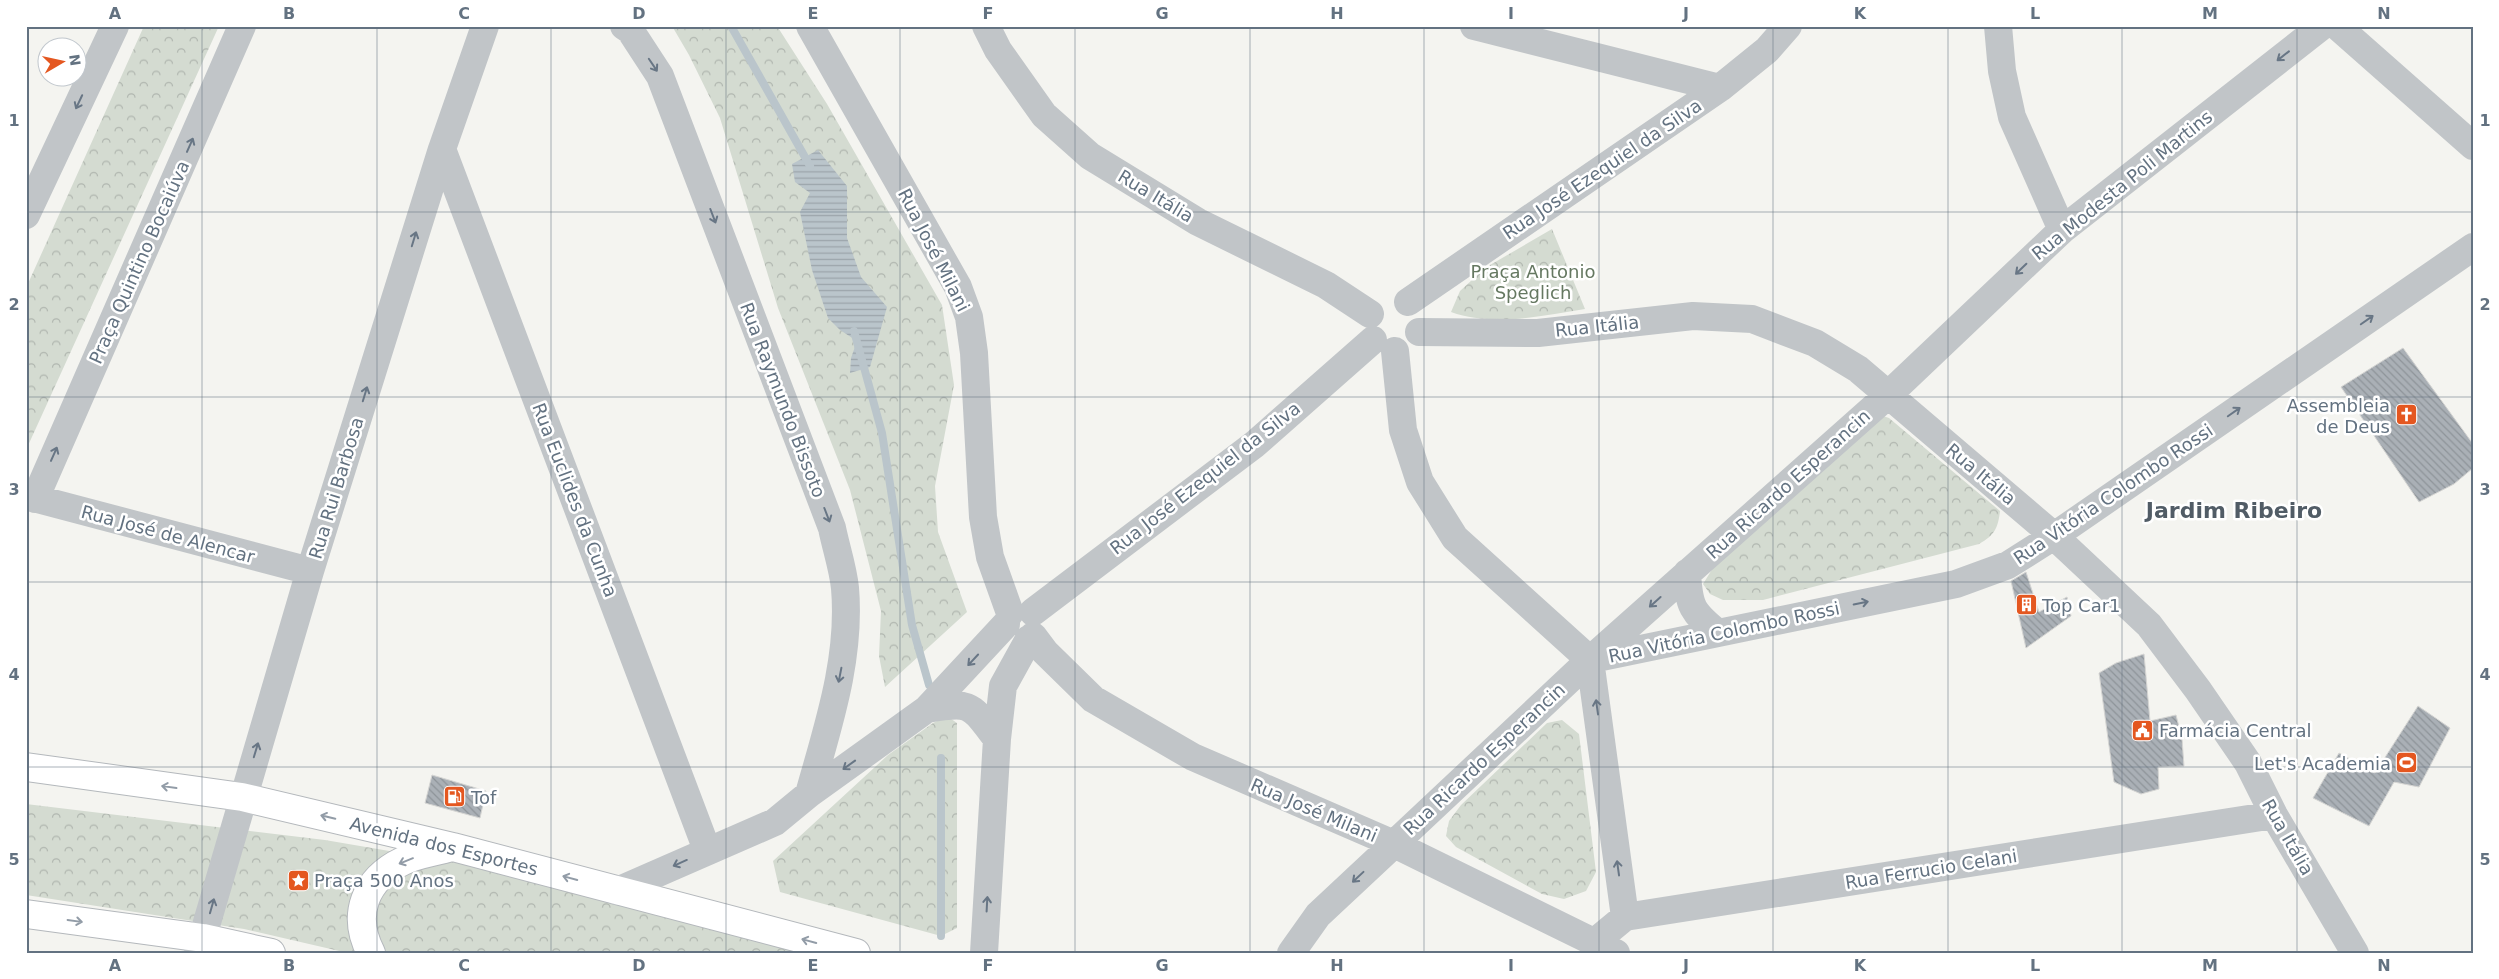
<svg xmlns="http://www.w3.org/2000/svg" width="2499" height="979" font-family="'DejaVu Sans',sans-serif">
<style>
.forest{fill:url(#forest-crowns)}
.water{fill:url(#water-rules)}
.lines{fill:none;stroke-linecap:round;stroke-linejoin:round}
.stream{stroke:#bac5cb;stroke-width:8}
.building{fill:url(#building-back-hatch);stroke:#d5d5d3}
.primary-casing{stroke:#b4b8bc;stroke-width:30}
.street{stroke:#c1c5c8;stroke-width:28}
.primary{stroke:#fff;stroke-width:28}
.oneway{stroke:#687685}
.oneway2{stroke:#929ca7}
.grid{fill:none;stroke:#637281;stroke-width:1;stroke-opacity:0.55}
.labels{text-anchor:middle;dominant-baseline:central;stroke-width:5;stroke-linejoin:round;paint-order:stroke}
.street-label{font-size:18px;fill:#637281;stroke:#fff}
.park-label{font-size:18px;fill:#657861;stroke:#fff}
.poi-label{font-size:18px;fill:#637281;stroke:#fff;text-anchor:start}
.district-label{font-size:22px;font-weight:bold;fill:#515c66;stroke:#fff}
.neatline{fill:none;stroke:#637281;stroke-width:2}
.grid-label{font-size:16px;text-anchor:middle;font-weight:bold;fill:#637281}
</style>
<defs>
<pattern id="forest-crowns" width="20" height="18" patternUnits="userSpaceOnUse" patternTransform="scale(1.25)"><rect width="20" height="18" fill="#d4dbd1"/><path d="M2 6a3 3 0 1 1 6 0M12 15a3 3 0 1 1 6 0" fill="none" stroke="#b0b6af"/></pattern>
<pattern id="water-rules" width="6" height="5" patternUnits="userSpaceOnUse" patternTransform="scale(1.25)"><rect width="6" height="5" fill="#bac5cb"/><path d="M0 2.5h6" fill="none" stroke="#9ba4aa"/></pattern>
<pattern id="building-back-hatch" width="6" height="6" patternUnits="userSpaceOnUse" patternTransform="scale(1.25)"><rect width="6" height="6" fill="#aab0b6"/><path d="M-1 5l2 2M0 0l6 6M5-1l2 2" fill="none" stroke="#8e9499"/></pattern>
</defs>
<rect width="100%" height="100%" fill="#f4f4f0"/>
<path class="forest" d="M144,26h75l-193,424v-162z
M672,26h105l50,78 115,201 12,80 -19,101 3,46 29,80 -82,75 -6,-31 2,-45 -31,-121 -72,-182 -58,-190 -31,-63z
M1552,229l33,80c-44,7 -92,18 -134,3l9,-21 25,-23z
M1877,414l12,4 111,93c-2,17 -5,24 -21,33l-216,56h-40l-13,-6 -7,-10 13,-21z
M947,716l10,7v205l-16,8 -161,-44 -7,-31 115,-106 45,-32z
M1562,720l17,14 17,138 -10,19 -22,8 -22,-5 -86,-47 -10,-11 3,-15 12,-16 86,-82z
M26,804l299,36 152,26 344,87h-473l-104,-24 -218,-34z"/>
<path class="water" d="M818,150l29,36v52l14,39 26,30 -17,60 -20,6 1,-15 6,-17 -17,-11 -12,-12 -16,-48 -12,-58 10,-19 -15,-11 -3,-18z"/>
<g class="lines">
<path class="stream" d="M731,26l79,140
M854,331l28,102 30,192 17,60
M941,936v-178"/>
</g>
<path class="building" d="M2403,348l70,96v24l-19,16 -35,18 -78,-115z
M2026,572l13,40 28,-15 4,19 -45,32 -15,-67z
M2144,654l6,67 26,-6 6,24 2,27 -26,1 1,22 -18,5 -27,-12 -15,-109 17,-10z
M2418,706l32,22 -31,59 -25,-5 -25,44 -56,-28 26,-45 36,20z
M432,775l54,16 -6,27 -55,-15z"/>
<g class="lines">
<defs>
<path id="primary" d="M26,767l216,30 211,50 403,106
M26,914l177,24 68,15
M371,953c-20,-38 -6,-74 32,-92 14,-7 33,-9 48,-14"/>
</defs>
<use href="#primary" class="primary-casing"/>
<path class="street" d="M624,26l6,4 30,46 172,452c4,20 11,40 13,60 6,71 -17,138 -36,206
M810,26l148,261 11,30 5,36 9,164 7,40 20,56
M986,26l12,24 46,65 46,41 108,66 128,63 44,29
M1474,26l246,62
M1998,26l4,45 10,46 50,113
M2337,26l136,120
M442,149l265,701
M26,215l89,-189
M1408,302l312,-214 47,-38 21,-24
M1419,332l119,1 155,-17 59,3 63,24 43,26 196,167 95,89 49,65 50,73 26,52 81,138
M1395,351l8,79 17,52 35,56 135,122 35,257
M26,496l284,75
M35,499l207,-473
M1687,573c2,34 5,39 31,60
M1033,612l222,-168 118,-104
M1033,636l12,16 48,47 100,58 201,87 222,109
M1592,659l364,-75 52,-19 46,-29 419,-289
M927,709c45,-8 43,-5 70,30
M617,891l158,-69 34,-28 118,-85 79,-85
M1596,941l29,-24 649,-102
M198,953l112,-382 132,-422 43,-123
M984,953l13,-214 6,-53 26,-47
M1291,953l27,-38 76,-71 196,-184 298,-265 174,-165 260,-204"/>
<use href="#primary" class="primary"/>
</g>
<defs><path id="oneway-shaft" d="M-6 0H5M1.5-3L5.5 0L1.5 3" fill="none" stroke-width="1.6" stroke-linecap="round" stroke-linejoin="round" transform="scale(1.25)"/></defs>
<g class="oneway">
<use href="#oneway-shaft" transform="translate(2283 56) rotate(142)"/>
<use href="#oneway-shaft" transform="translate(653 65) rotate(56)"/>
<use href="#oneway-shaft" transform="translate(79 102) rotate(115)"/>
<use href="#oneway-shaft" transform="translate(190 145) rotate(-66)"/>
<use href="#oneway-shaft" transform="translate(713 216) rotate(69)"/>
<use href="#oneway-shaft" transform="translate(414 239) rotate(-73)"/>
<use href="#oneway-shaft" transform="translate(2021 269) rotate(136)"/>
<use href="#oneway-shaft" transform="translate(2367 320) rotate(-35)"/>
<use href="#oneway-shaft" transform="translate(365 394) rotate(-73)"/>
<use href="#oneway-shaft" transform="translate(2234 412) rotate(-35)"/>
<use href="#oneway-shaft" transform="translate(54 454) rotate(-66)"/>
<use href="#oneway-shaft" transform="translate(827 515) rotate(69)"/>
<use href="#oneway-shaft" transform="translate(1655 602) rotate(138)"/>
<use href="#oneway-shaft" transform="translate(1861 603) rotate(-12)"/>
<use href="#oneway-shaft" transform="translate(973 660) rotate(133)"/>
<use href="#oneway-shaft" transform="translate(840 675) rotate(101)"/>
<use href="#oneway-shaft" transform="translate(1597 707) rotate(-98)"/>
<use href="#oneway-shaft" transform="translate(256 750) rotate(-73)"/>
<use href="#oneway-shaft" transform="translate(849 765) rotate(144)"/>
<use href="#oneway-shaft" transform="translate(680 863) rotate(156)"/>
<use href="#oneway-shaft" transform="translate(1618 868) rotate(-98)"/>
<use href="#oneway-shaft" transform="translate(1358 877) rotate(137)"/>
<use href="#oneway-shaft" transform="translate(987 904) rotate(-87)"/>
<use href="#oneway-shaft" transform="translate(212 906) rotate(-74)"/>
</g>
<g class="oneway2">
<use href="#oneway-shaft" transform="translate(169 787) rotate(-172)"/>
<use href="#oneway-shaft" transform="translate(328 817) rotate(-167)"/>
<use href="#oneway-shaft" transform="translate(406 861) rotate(158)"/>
<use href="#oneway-shaft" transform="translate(570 878) rotate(-165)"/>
<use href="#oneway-shaft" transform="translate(75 921) rotate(8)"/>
<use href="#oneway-shaft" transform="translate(809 941) rotate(-165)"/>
</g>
<path class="grid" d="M202,26v927M377,26v927M551,26v927M726,26v927M900,26v927M1075,26v927M1250,26v927M1424,26v927M1599,26v927M1773,26v927M1948,26v927M2122,26v927M2297,26v927M26,212h2447M26,397h2447M26,582h2447M26,767h2447"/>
<defs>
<symbol id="church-square" viewBox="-11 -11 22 22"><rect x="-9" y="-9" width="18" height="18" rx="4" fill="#e45720" stroke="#fff"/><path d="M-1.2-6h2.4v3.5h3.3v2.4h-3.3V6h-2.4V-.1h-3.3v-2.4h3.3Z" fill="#fff"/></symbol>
<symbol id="building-square" viewBox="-11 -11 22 22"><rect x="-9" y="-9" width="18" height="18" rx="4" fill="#e45720" stroke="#fff"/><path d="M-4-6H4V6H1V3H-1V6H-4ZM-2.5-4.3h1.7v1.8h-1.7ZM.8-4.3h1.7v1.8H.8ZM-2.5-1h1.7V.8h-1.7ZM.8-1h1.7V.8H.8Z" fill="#fff"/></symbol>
<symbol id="civic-square" viewBox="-11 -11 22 22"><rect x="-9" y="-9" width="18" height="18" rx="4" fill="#e45720" stroke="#fff"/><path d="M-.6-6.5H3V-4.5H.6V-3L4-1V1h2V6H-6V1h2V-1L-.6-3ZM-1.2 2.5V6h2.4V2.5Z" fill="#fff"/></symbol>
<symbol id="stadium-square" viewBox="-11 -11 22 22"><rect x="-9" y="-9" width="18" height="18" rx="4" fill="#e45720" stroke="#fff"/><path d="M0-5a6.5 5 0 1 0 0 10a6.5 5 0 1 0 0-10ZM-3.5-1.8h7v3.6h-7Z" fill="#fff"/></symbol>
<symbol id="fuel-square" viewBox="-11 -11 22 22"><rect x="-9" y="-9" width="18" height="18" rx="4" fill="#e45720" stroke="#fff"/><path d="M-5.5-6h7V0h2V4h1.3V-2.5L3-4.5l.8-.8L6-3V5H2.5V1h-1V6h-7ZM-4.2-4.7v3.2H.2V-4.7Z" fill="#fff"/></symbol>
<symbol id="sight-square" viewBox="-11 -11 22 22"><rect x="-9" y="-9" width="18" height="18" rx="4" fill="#e45720" stroke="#fff"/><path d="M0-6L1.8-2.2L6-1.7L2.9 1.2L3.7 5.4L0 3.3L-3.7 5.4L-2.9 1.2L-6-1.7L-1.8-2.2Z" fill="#fff"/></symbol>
</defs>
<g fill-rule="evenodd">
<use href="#church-square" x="2394" y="402" width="25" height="25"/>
<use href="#building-square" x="2014" y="592" width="25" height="25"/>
<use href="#civic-square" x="2130" y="718" width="25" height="25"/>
<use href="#stadium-square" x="2394" y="750" width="25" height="25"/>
<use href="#fuel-square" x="442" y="784" width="25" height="25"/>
<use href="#sight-square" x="286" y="868" width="25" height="25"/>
</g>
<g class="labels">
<g class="street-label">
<text transform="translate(1602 169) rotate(-34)">Rua José Ezequiel da Silva</text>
<text transform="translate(2122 185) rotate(-39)">Rua Modesta Poli Martins</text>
<text transform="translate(1156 196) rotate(31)">Rua Itália</text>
<text transform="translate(934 250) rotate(63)">Rua José Milani</text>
<text transform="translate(139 262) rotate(-66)">Praça Quintino Bocaiúva</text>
<text transform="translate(1597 326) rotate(-6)">Rua Itália</text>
<text transform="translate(783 400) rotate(69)">Rua Raymundo Bissoto</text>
<text transform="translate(1981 474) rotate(40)">Rua Itália</text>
<text transform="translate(1205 478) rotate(-38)">Rua José Ezequiel da Silva</text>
<text transform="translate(1788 484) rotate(-42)">Rua Ricardo Esperancin</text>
<text transform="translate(336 488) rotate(-73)">Rua Rui Barbosa</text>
<text transform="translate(2113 494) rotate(-34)">Rua Vitória Colombo Rossi</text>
<text transform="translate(575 500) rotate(69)">Rua Euclides da Cunha</text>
<text transform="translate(168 534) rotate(15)">Rua José de Alencar</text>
<text transform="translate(1724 632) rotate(-12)">Rua Vitória Colombo Rossi</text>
<text transform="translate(1484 759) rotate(-43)">Rua Ricardo Esperancin</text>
<text transform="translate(1314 810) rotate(23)">Rua José Milani</text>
<text transform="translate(2288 837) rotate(60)">Rua Itália</text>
<text transform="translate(444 846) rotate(14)">Avenida dos Esportes</text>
<text transform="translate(1931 869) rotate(-9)">Rua Ferrucio Celani</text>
</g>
<g class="park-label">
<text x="1533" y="271">Praça Antonio<tspan x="1533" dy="21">Speglich</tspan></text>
</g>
<g class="poi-label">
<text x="2390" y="405" text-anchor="end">Assembleia<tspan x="2390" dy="21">de Deus</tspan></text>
<text x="2042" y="605">Top Car1</text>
<text x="2159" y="730">Farmácia Central</text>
<text x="2391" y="763" text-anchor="end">Let's Academia</text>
<text x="471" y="797">Tof</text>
<text x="314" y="880">Praça 500 Anos</text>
</g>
<g class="district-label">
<text x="2234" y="510">Jardim Ribeiro</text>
</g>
</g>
<rect width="2499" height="979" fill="none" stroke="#ffffff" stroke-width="55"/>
<g transform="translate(62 62) rotate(81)"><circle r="24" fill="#ffffff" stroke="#c1c7cd"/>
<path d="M0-4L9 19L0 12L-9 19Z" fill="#e45720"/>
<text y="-8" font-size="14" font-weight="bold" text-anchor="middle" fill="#637281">N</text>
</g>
<rect x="28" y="28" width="2444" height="924" class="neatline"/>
<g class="grid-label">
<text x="115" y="19">A</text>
<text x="289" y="19">B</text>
<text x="464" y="19">C</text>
<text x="639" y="19">D</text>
<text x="813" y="19">E</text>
<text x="988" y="19">F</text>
<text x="1162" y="19">G</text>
<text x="1337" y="19">H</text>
<text x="1511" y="19">I</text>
<text x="1686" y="19">J</text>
<text x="1860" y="19">K</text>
<text x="2035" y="19">L</text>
<text x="2210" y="19">M</text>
<text x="2384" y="19">N</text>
<text x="14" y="126">1</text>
<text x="2485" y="126">1</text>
<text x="14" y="310">2</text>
<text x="2485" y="310">2</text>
<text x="14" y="495">3</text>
<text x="2485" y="495">3</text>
<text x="14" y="680">4</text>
<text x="2485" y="680">4</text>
<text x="14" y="865">5</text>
<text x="2485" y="865">5</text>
<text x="115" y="971">A</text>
<text x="289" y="971">B</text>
<text x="464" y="971">C</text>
<text x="639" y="971">D</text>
<text x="813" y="971">E</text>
<text x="988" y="971">F</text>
<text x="1162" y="971">G</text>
<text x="1337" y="971">H</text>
<text x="1511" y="971">I</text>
<text x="1686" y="971">J</text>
<text x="1860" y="971">K</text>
<text x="2035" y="971">L</text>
<text x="2210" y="971">M</text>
<text x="2384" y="971">N</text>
</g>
</svg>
